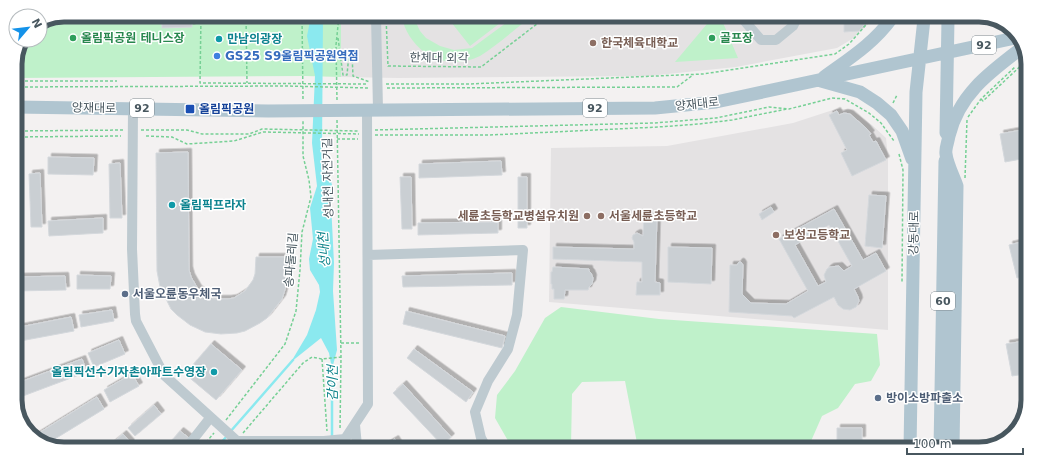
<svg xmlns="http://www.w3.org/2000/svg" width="1043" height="464" font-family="'DejaVu Sans','Noto Sans KR',sans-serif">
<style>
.education{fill:#e4e2e3}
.green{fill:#bff1ca}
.water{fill:#8be9ef}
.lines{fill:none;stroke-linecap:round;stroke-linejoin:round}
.stream{stroke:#8be9ef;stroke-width:2.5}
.building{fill:#cacfd3;stroke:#d4d8dc;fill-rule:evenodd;filter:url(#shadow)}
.path{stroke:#76d095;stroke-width:1.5;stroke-dasharray:3 2;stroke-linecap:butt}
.minor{stroke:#becad0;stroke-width:10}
.major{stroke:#b0c5d0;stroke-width:13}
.leisure-dot{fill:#2e9e5b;stroke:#fff;stroke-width:1.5}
.culture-dot{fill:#0f9aa8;stroke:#fff;stroke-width:1.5}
.education-dot{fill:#8d6e63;stroke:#fff;stroke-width:1.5}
.shop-dot{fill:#3f7fe0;stroke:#fff;stroke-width:1.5}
.transit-dot{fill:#1a4fb4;stroke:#fff;stroke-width:1.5}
.service-dot{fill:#5c6f8a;stroke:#fff;stroke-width:1.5}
.labels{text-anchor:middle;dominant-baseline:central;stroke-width:3;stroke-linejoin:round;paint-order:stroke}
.shield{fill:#fff;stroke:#7f898f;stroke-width:1}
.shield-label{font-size:11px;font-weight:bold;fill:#48575f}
.leisure-label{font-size:12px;font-weight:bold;fill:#27864d;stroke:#fff;text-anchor:start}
.culture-label{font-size:12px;font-weight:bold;fill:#0d838f;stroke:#fff;text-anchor:start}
.education-label{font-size:12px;font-weight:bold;fill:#785e54;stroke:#fff;text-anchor:start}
.shop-label{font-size:12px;font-weight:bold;fill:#366cbe;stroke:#fff;text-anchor:start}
.street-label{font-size:12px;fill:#48575f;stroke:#fff}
.transit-label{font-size:12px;font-weight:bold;fill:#164399;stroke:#fff;text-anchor:start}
.service-label{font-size:12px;font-weight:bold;fill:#4e5e75;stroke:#fff;text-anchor:start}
.water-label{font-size:13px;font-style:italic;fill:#0b8289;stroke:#fff}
.rim{fill:none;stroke:#48575f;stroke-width:5}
</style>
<defs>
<filter id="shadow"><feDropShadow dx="3.5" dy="-3.5" stdDeviation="0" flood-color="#0004"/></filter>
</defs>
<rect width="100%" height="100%" fill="#f3f1f1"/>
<path class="education" d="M341,16l534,2 -23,21 -15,9 -101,19 -88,9 -250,2 -57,-1z
M836,109h14l22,16 14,13 2,20v172l-339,-28 2,-154 116,-2 126,-23z"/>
<path class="green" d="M64,15l277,1v61l-36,-1 -290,2v-17l10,-21h15v-15z
M402,16h11l7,15 6,7 14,8 14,4 18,-2 42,-31h17c-16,12 -35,29 -51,39 -17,9 -41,8 -56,-4 -11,-9 -20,-21 -22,-36z
M447,17h61l-38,29z
M712,18h9l17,40 -63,4z
M561,307l98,12 218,15 3,31 -9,16 -16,3 -17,24 -16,8 -14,32h-170l-13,-67 -43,1 -10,12 -1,53h-57l-3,-1 -16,-28 2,-23 18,-24 30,-53z"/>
<path class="water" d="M311,16h12l-1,134 10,35 -1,18 3,60 -1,28 4,59 -5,19 -3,-16 -8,-15 -30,24 16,-27 9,-25 4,-18 -1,-7 -9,-15 -1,-11 4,-20 -3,-31 7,-22 -5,-43 3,-67 -8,-40z"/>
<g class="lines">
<path class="stream" d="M230,432l63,-72
M332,438v-71
M218,446l9,-10"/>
</g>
<path class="building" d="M162,15l30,1v11l-30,1z
M648,17h11l-7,6z
M844,18h25l-10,13 -15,1z
M837,111l2,4 5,-2 6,1 16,14 5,6 -2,1 4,7 3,-1 10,19 -34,16 -11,-23 6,-3 -18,-35z
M1027,129v29l-22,4 -5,-28z
M188,152l1,118 2,7 7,12 10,7 6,3h14l6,-1 11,-7 8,-11 2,-6 1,-17h33v19l-7,23 -15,19 -7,5 -15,8 -8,2 -16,1 -16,-2 -15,-7 -13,-10 -6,-6 -11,-22 -3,-16 -1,-118z
M48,157l46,1 -1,17 -45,-1z
M501,161l1,14 -83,3v-14z
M120,163l2,55h-12l-1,-54z
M40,173l2,54h-11l-2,-53z
M400,177h11l1,52h-10z
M518,177h9v51h-9z
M869,195l17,1 -4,52 -17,-2z
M771,207l3,5 -12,8 -3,-6z
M834,209l29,51 13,-7 10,18 -32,18 4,8 1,4 -3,6 -6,3 -7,-1 -5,-4 -4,-8 -40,21 -2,-2 -63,-4 1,-47h7l2,-3h2l2,3 -1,29 9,9 35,1 22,-13 -29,-52zM829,225l23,41 -8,5 -5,-5 -9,1 -3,2 -3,6 2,7 -8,4 -23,-41z
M644,215l13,1 -2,66 5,1v12h-24l1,-13h5v-20l-89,-3v-12l81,2v-7l-2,-4 1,-3 4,-2 6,3z
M103,218v15l-54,3 -1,-15z
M498,222v11l-80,2v-12z
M1026,241v35l-9,2 -8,-33z
M668,247l44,1 -1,36 -43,-2z
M553,267l36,2v2l2,2 2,5 -1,6 -3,3 -1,3h-23l-1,9h-10v-10h-2v-5h-1v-12h1z
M512,273v12l-109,2 -1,-11z
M77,275l34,1 -1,13h-33z
M65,276l1,14 -51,1v-14z
M112,310l2,11 -33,6 -2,-12z
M406,311l99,25 -3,12 -99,-24z
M71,317l3,14 -59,11v-14z
M119,340l6,14 -31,13 -6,-14z
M1025,341v33l-13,2 -6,-32z
M211,344l31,26 -26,30 -31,-26z
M414,349l59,43 -7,10 -59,-44z
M82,359l5,13 -72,27v-15z
M132,374l7,12 -29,16 -6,-12z
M403,384l48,53 -9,8 -49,-52z
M97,397l7,12 -59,36 -11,-9z
M154,405l7,9 -26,22 -7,-8z
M837,428h25v12h-25z
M180,431l9,7 -6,8h-16z
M123,434l8,9 -3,3 -18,-1z
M395,439l5,8h-14l-1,-2z"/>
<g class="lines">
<path class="path" d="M201,16l-1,67 168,1
M246,16l1,67
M302,16l1,84
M386,16l2,50 93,1 65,-50
M967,21l2,-2
M338,38l5,37h4l2,-21 3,1 1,21 17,6
M15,81h102
M386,84h83l234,-10 132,-20 14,-10 23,-26
M15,87l271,-1 83,2
M387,88l290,-1 16,-12
M981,99l2,2 44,-41
M337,100l-1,-55 3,-29
M893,103l4,-8
M968,117l13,-18 34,-32
M337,120l4,237 -1,73
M141,130h46l15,4h47l13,-5 96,2
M375,130l279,-7 62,-5 53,-11 20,2 43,-11 13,1 24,14 12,10 13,18
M15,131l110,-1
M375,135h115l168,-8 41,-3 33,-4 55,-11
M146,136l26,1 15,7 47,-3 29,-9 96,2
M15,137l106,-1
M337,139h21
M899,154l4,16 -1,112
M965,178l2,-58
M341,343h18
M322,359l5,72
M226,420l59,-76 11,-33 4,-41 2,-38 9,-35 -2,-17 -6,-24v-36
M243,433l60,-70 9,-6 10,2 19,-2
M203,446l11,-13"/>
<path class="minor" d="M376,16l2,94
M742,18l19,22h15l17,-14 4,-8
M133,108l-1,141 3,65 1,7 28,54 73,66h87l21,-2 23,-35 -1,-294
M368,255l155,-5 -6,65 -9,34 -20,32 -13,31 6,26 5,9
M355,425l2,21
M188,446l22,-28"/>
<path class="major" d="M824,77c26,-19 49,-33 68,-59
M821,81l39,11 17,11 14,12 11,16 10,28
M15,107l253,4 387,-3 61,-6 304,-65
M946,133l2,-114
M910,449l6,-357 8,-73
M940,449l5,-288
M953,449l4,-263c-3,-9 -10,-22 -11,-32 -1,-5 2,-12 3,-18 10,-42 41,-64 74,-89"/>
</g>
<g class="leisure-dot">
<circle cx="73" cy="38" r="4"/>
<circle cx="712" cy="38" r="4"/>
</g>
<g class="culture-dot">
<circle cx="219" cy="39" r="4"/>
<circle cx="172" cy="205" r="4"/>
<circle cx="214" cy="372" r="4"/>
</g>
<g class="education-dot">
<circle cx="593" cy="43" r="4"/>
<circle cx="587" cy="216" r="4"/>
<circle cx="601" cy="216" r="4"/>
<circle cx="776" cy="235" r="4"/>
</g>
<circle class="shop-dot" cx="217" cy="56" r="4"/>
<rect class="transit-dot" x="185" y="104" width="10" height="10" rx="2"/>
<g class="service-dot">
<circle cx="125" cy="294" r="4"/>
<circle cx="878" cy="398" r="4"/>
</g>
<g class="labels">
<g class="shield">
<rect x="972" y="36" width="24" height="18" rx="3"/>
<rect x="130" y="99" width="24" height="18" rx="3"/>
<rect x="583" y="99" width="24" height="18" rx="3"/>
<rect x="931" y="292" width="24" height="18" rx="3"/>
</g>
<g class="shield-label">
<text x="984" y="45">92</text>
<text x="142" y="108">92</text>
<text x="595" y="108">92</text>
<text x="943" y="301">60</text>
</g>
<g class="leisure-label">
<text x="81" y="38">올림픽공원 테니스장</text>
<text x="720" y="38">골프장</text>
</g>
<g class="culture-label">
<text x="227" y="39">만남의광장</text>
<text x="180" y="205">올림픽프라자</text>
<text x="206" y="372" text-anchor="end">올림픽선수기자촌아파트수영장</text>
</g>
<g class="education-label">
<text x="601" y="43">한국체육대학교</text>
<text x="579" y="216" text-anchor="end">세륜초등학교병설유치원</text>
<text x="609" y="216">서울세륜초등학교</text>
<text x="784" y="235">보성고등학교</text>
</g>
<g class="shop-label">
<text x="225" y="56">GS25 S9올림픽공원역점</text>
</g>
<g class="street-label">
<text transform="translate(439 58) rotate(1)">한체대 외각</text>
<text transform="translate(697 104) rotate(-6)">양재대로</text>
<text transform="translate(94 108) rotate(1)">양재대로</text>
<text transform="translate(328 178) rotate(-91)">성내천 자전거길</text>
<text transform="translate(914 233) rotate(-89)">강동대로</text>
<text transform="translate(291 260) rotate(-85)">송파둘레길</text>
</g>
<g class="transit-label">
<text x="199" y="109">올림픽공원</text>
</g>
<g class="service-label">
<text x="133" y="294">서울오륜동우체국</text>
<text x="886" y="398">방이소방파출소</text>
</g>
<g class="water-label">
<text transform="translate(324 250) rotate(-94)">성내천</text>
<text transform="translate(332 383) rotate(-90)">감이천</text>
</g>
</g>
<path d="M0 0H1043V464H0ZM64 22H979A42 42 0 0 1 1021 64V400A42 42 0 0 1 979 442H64A42 42 0 0 1 22 400V64A42 42 0 0 1 64 22Z" fill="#fff" fill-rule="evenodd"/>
<path class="rim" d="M64 22H979A42 42 0 0 1 1021 64V400A42 42 0 0 1 979 442H64A42 42 0 0 1 22 400V64A42 42 0 0 1 64 22Z"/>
<g transform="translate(28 28) rotate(62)"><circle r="19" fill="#ffffff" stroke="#b6bcbf"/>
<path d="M0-3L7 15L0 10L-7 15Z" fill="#1492e9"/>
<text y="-6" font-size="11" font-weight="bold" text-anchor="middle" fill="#48575f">N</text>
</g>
<path d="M907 448v6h116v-6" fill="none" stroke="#48575f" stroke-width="2"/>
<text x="913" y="448" font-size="12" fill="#48575f" stroke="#ffffff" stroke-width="3" paint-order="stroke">100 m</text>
</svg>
